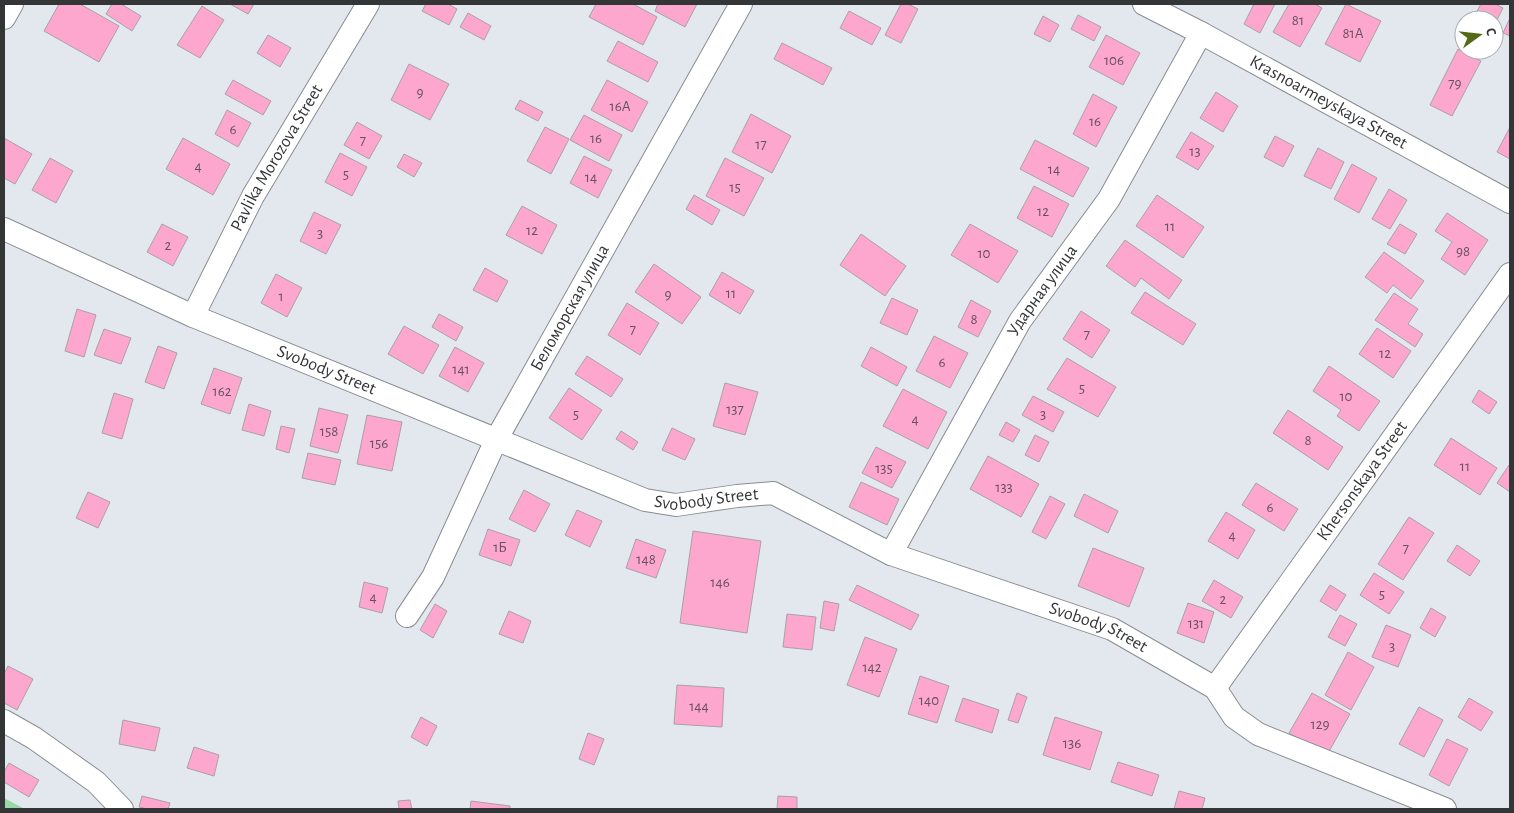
<svg xmlns="http://www.w3.org/2000/svg" width="1514" height="813" font-family="'Alegreya Sans',sans-serif">
<style>
.green{fill:#9ad7a6}
.building{fill:#fda7cf;stroke:#a9a1a4}
.lines{fill:none;stroke-linecap:round;stroke-linejoin:round}
.minor-casing{stroke:#888d93;stroke-width:24}
.minor{stroke:#fff;stroke-width:22}
.labels{text-anchor:middle;dominant-baseline:central;stroke-width:4;stroke-linejoin:round;paint-order:stroke}
.number-label{font-size:15px;fill:#66525d}
.street-label{font-size:18px;fill:#333537;stroke:#fff}
</style>
<rect width="100%" height="100%" fill="#e3e8ef"/>
<path class="green" d="M4,798l21,11h-21z"/>
<path class="building" d="M59,4h21l39,22 -20,36 -55,-31z
M112,4h9l20,12 -9,15 -26,-17z
M230,4h24l-6,10z
M426,4h22l9,5 -8,16 -27,-14z
M596,4h37l24,13 -14,28 -54,-28z
M658,4h39l-12,23 -30,-16z
M901,4h7l10,5 -17,34 -16,-8z
M1254,4h21l-15,29 -16,-9z
M1289,4h26l7,4 -22,39 -27,-15z
M1346,4l35,17 -21,41 -35,-18z
M1481,4h14l8,4 -9,18v-6h-22z
M202,6l22,14 -24,38 -23,-13z
M849,11l32,17 -9,17 -32,-17z
M468,13l23,13 -7,14 -24,-13z
M1078,15l23,12 -7,14 -23,-12z
M1043,16l16,9 -9,17 -16,-8z
M1510,18v18l-7,-3z
M268,35l23,13 -11,19 -23,-14z
M1106,35l34,18 -17,32 -34,-18z
M618,41l40,21 -10,20 -41,-21z
M782,43l50,25 -9,17 -49,-26z
M1458,49l23,12 -29,55 -22,-11z
M409,64l40,20 -19,36 -39,-20z
M233,80l38,21 -8,14 -38,-21z
M607,80l41,22 -16,30 -41,-22z
M1216,92l22,14 -15,26 -23,-14z
M1093,94l24,13 -21,40 -23,-13z
M520,100l23,12 -5,9 -23,-12z
M227,110l24,13 -13,24 -23,-13z
M751,114l40,22 -19,37 -40,-21z
M584,115l38,20 -13,26 -39,-21z
M357,122l25,14 -13,23 -25,-14z
M545,127l24,12 -18,35 -24,-13z
M1510,127v32l-13,-7z
M1191,132l23,14 -16,24 -22,-13z
M1275,136l19,10 -11,21 -19,-10z
M4,138l28,16 -17,30 -11,-6z
M183,138l47,26 -17,31 -47,-26z
M1035,140l54,28 -16,29 -53,-28z
M1318,148l26,14 -13,27 -27,-13z
M340,153l27,14 -15,29 -27,-14z
M404,154l18,9 -8,14 -17,-10z
M584,156l28,14 -14,28 -28,-15z
M50,158l23,13 -17,32 -24,-13z
M725,158l39,20 -20,38 -38,-20z
M1352,164l25,14 -18,35 -25,-14z
M1034,186l35,18 -17,33 -35,-19z
M1389,189l18,11 -17,29 -18,-10z
M694,195l26,15 -8,15 -26,-16z
M1157,195l47,32 -21,31 -47,-32z
M522,206l35,19 -15,29 -36,-19z
M314,212l27,13 -15,29 -26,-13z
M1447,213l41,27 -23,35 -24,-16 11,-17 -17,-11z
M162,224l26,13 -15,29 -26,-14z
M970,224l48,27 -20,32 -47,-28z
M1400,224l17,10 -12,20 -18,-10z
M861,234l45,32 -21,30 -45,-31z
M1125,240l57,40 -13,19 -28,-21 -6,9 -29,-21z
M1384,252l40,29 -13,18 -18,-14 -6,8 -22,-16z
M654,264l47,33 -19,27 -47,-32z
M485,268l23,13 -11,21 -24,-12z
M722,272l32,19 -14,23 -31,-19z
M276,274l26,14 -15,29 -26,-14z
M1145,292l51,32 -13,21 -52,-32z
M1394,293l24,16 -10,15 15,10 -8,13 -40,-27z
M892,298l26,12 -11,25 -27,-12z
M971,300l20,11 -13,26 -20,-10z
M627,303l32,20 -19,32 -32,-20z
M77,309l19,6 -12,42 -19,-6z
M1081,311l29,19 -18,28 -29,-19z
M439,314l24,13 -7,14 -24,-14z
M404,326l35,19 -16,29 -35,-20z
M1377,328l34,23 -18,27 -34,-24z
M104,329l27,9 -10,26 -27,-9z
M934,336l34,17 -18,35 -34,-17z
M158,346l19,7 -13,36 -19,-7z
M455,347l29,16 -16,29 -29,-16z
M871,347l36,20 -10,19 -36,-20z
M587,356l36,23 -12,18 -36,-23z
M1067,358l49,29 -18,30 -51,-28z
M1329,366l51,35 -21,30 -22,-15 4,-6 -28,-19z
M214,368l28,10 -12,36 -29,-10z
M725,383l33,9 -13,43 -32,-9z
M569,388l33,22 -20,30 -33,-22z
M903,389l44,23 -19,37 -45,-23z
M1479,390l18,12 -8,12 -17,-12z
M114,393l19,6 -11,40 -20,-6z
M1033,396l31,16 -11,20 -31,-17z
M249,404l22,7 -7,25 -22,-6z
M319,408l29,7 -10,38 -28,-7z
M1288,410l55,37 -15,23 -55,-37z
M367,415l35,7 -10,49 -35,-7z
M1006,422l14,8 -7,12 -14,-7z
M281,426l14,3 -6,24 -13,-4z
M672,428l23,11 -10,21 -23,-10z
M621,431l17,11 -5,8 -17,-11z
M1035,435l14,7 -10,20 -14,-7z
M1451,438l46,30 -17,27 -46,-30z
M876,447l30,15 -14,26 -30,-15z
M308,453l33,7 -6,25 -33,-7z
M988,456l51,28 -18,33 -51,-28z
M1509,465h1v27l-13,-9z
M861,482l38,17 -12,26 -38,-18z
M1256,483l42,26 -14,22 -42,-26z
M524,490l26,14 -15,28 -26,-13z
M88,492l22,10 -12,26 -22,-10z
M1084,494l34,17 -10,22 -34,-17z
M1050,496l15,8 -19,35 -14,-7z
M577,510l25,11 -12,26 -25,-12z
M1226,512l29,18 -17,29 -30,-18z
M1409,517l25,16 -31,47 -25,-16z
M488,529l32,11 -9,26 -32,-11z
M693,531l68,10 -14,92 -67,-10z
M636,539l30,11 -10,28 -30,-10z
M1457,545l23,16 -10,15 -23,-15z
M1093,548l51,20 -15,39 -51,-21z
M1374,573l30,19 -15,22 -29,-19z
M1214,580l29,17 -12,21 -29,-17z
M364,582l24,6 -6,25 -23,-6z
M857,585l62,30 -8,15 -62,-30z
M1330,585l16,10 -10,16 -16,-10z
M824,601l15,3 -5,27 -14,-3z
M1188,603l26,9 -10,31 -27,-10z
M435,604l12,7 -14,27 -13,-8z
M1431,608l15,9 -11,20 -15,-9z
M509,611l22,10 -8,22 -24,-9z
M787,614l29,3 -4,33 -29,-3z
M1340,615l17,9 -12,22 -17,-9z
M1386,625l25,10 -13,32 -26,-10z
M865,637l32,12 -18,48 -32,-12z
M1348,652l26,15 -23,43 -26,-15z
M8,666l25,13 -16,31 -13,-7v-29z
M920,676l29,10 -12,37 -29,-9z
M677,685l47,3 -2,39 -48,-3z
M1017,693l10,4 -9,26 -10,-3z
M1312,693l38,21 -23,41 -38,-22z
M963,698l36,12 -7,23 -37,-12z
M1469,698l24,14 -12,19 -23,-14z
M1419,707l24,13 -19,37 -25,-13z
M421,717l16,9 -10,20 -16,-9z
M1055,717l47,15 -12,38 -47,-15z
M123,720l37,8 -5,23 -36,-7z
M588,733l16,6 -10,26 -15,-6z
M1447,739l21,10 -19,37 -20,-11z
M194,747l25,8 -5,21 -27,-8z
M1118,762l41,13 -7,21 -41,-14z
M9,763l30,17 -10,17 -25,-15v-10z
M1179,791l26,7 -3,11h-28z
M142,796l28,7 -2,6h-20l-9,-2z
M778,796l19,1v12h-20z
M410,800l2,9h-13l-1,-8z
M471,801l39,5v3h-40z"/>
<g class="lines">
<defs>
<g id="minor">
<path id="s1" d="M1144,4l57,29 309,169"/>
<path d="M4,18l8,-14"/>
<path id="s2" d="M4,229l189,87 452,184 31,5 61,-9 36,-3 118,61 221,75 103,59 19,29 24,17 187,75"/>
<path id="s3" d="M193,316l60,-120 115,-192"/>
<path id="s4" d="M891,554l129,-233 89,-122 92,-166"/>
<path id="s5" d="M407,616l26,-39 63,-137 245,-436"/>
<path id="s6" d="M1215,688l295,-414"/>
<path d="M4,721l30,17 62,44 26,27"/>
</g>
</defs>
<use href="#minor" class="minor-casing"/>
<use href="#minor" class="minor"/>
</g>
<g class="labels">
<g class="number-label">
<text x="1298" y="20">81</text>
<text x="1353" y="33">81А</text>
<text x="1114" y="60">106</text>
<text x="1455" y="83">79</text>
<text x="420" y="92">9</text>
<text x="620" y="106">16А</text>
<text x="1095" y="121">16</text>
<text x="233" y="129">6</text>
<text x="596" y="138">16</text>
<text x="363" y="140">7</text>
<text x="761" y="144">17</text>
<text x="1195" y="151">13</text>
<text x="198" y="166">4</text>
<text x="1054" y="169">14</text>
<text x="346" y="174">5</text>
<text x="591" y="177">14</text>
<text x="735" y="187">15</text>
<text x="1043" y="211">12</text>
<text x="1170" y="226">11</text>
<text x="532" y="230">12</text>
<text x="320" y="233">3</text>
<text x="168" y="245">2</text>
<text x="1463" y="251">98</text>
<text x="984" y="253">10</text>
<text x="731" y="293">11</text>
<text x="668" y="294">9</text>
<text x="281" y="296">1</text>
<text x="974" y="319">8</text>
<text x="633" y="329">7</text>
<text x="1087" y="334">7</text>
<text x="1385" y="353">12</text>
<text x="942" y="362">6</text>
<text x="461" y="369">141</text>
<text x="1082" y="388">5</text>
<text x="222" y="391">162</text>
<text x="1346" y="396">10</text>
<text x="735" y="409">137</text>
<text x="576" y="414">5</text>
<text x="1043" y="414">3</text>
<text x="915" y="419">4</text>
<text x="329" y="431">158</text>
<text x="1308" y="440">8</text>
<text x="379" y="443">156</text>
<text x="1465" y="466">11</text>
<text x="884" y="468">135</text>
<text x="1004" y="487">133</text>
<text x="1270" y="507">6</text>
<text x="1232" y="535">4</text>
<text x="500" y="547">1Б</text>
<text x="1406" y="548">7</text>
<text x="646" y="559">148</text>
<text x="720" y="582">146</text>
<text x="1382" y="594">5</text>
<text x="373" y="597">4</text>
<text x="1223" y="599">2</text>
<text x="1196" y="623">131</text>
<text x="1392" y="646">3</text>
<text x="872" y="667">142</text>
<text x="929" y="700">140</text>
<text x="699" y="706">144</text>
<text x="1320" y="724">129</text>
<text x="1072" y="743">136</text>
</g>
<g class="street-label">
<text stroke="none"><textPath href="#s1" startOffset="209">Krasnoarmeyskaya Street</textPath></text>
<text stroke="none"><textPath href="#s3" startOffset="179">Pavlika Morozova Street</textPath></text>
<text stroke="none"><textPath href="#s4" startOffset="304">Ударная улица</textPath></text>
<text stroke="none"><textPath href="#s5" startOffset="349">Беломорская улица</textPath></text>
<text stroke="none"><textPath href="#s2" startOffset="352">Svobody Street</textPath></text>
<text stroke="none"><textPath href="#s6" startOffset="254">Khersonskaya Street</textPath></text>
<text stroke="none"><textPath href="#s2" startOffset="758">Svobody Street</textPath></text>
<text stroke="none"><textPath href="#s2" startOffset="1178">Svobody Street</textPath></text>
</g>
</g>
<rect width="1514" height="813" fill="none" stroke="#333537" stroke-width="10"/>
<g transform="translate(1479 35) rotate(75)"><circle r="24" fill="#ffffff" stroke="#adaeaf"/>
<path d="M0-4L9 19L0 12L-9 19Z" fill="#556a17"/>
<text y="-8" font-size="14" font-weight="bold" text-anchor="middle" fill="#333537">С</text>
</g>
</svg>
